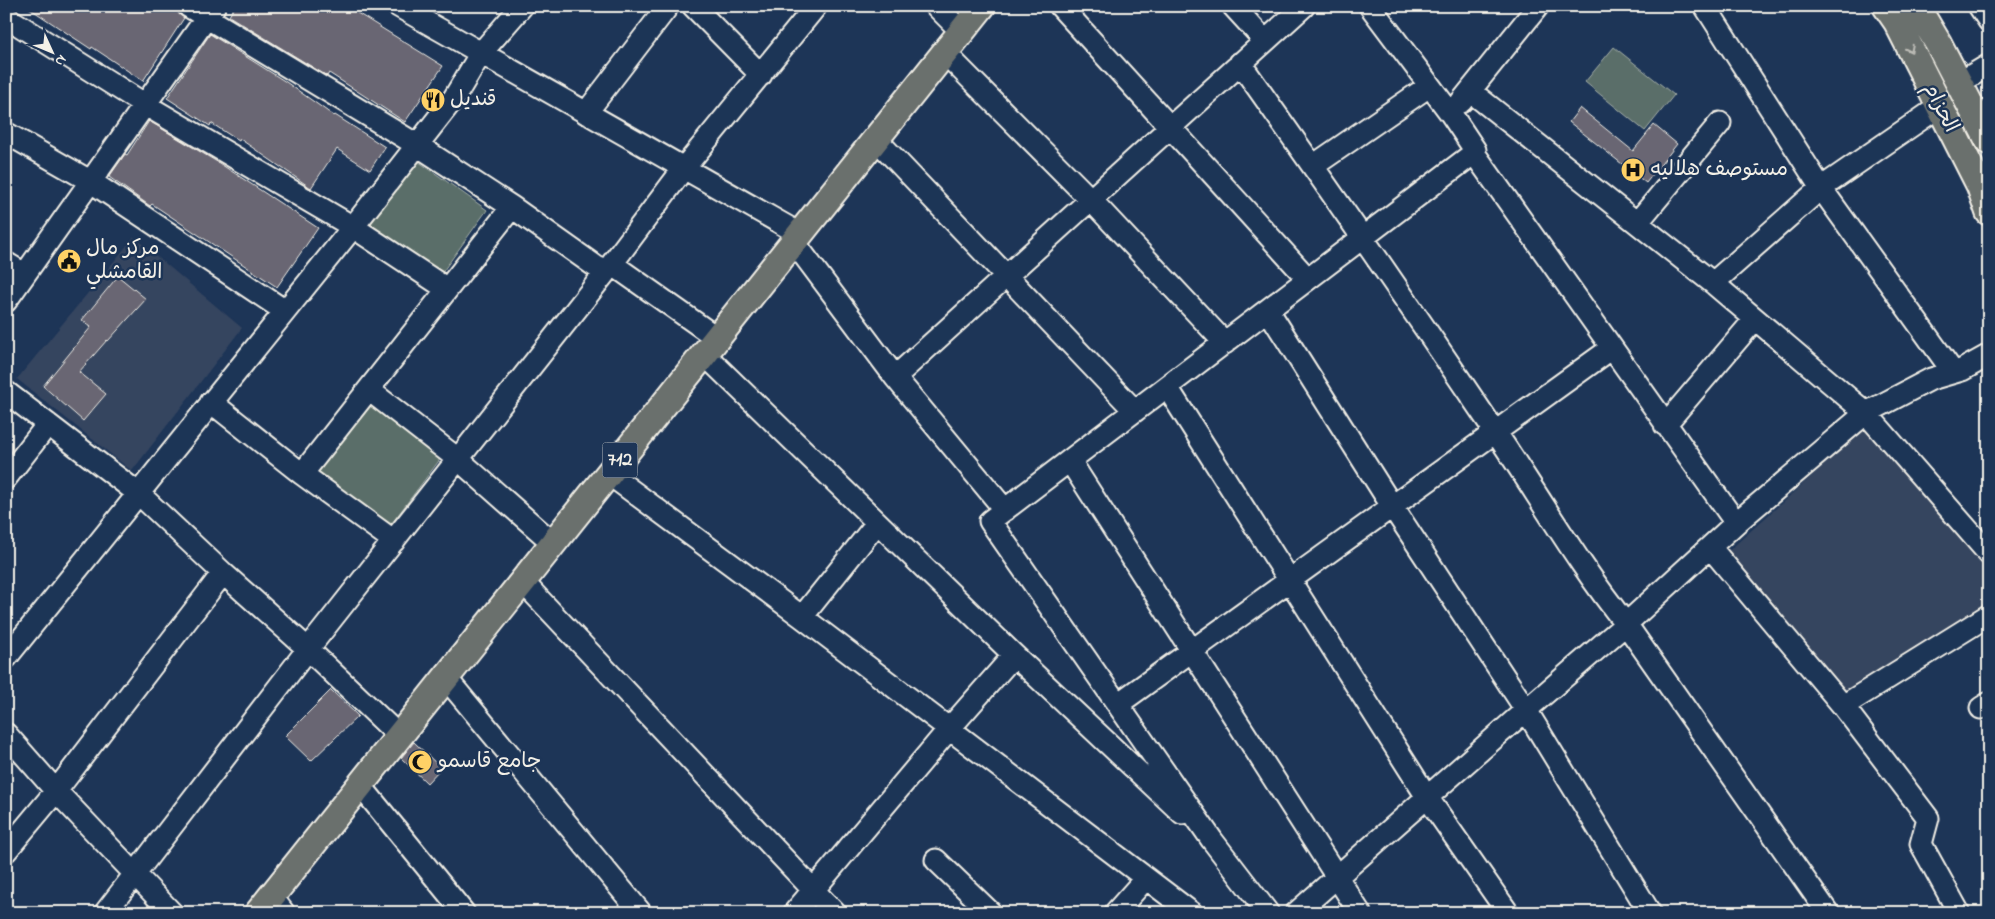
<svg xmlns="http://www.w3.org/2000/svg" width="1995" height="919" font-family="'Indie Flower','Playpen Sans Arabic',sans-serif">
<style>
.built{fill:#34445f}
.green{fill:#5a6e69;stroke:#a7b0a8}
.building{fill:#696673;stroke:#f4f1e8}
.lines{fill:none;stroke-linecap:round;stroke-linejoin:round}
.minor-casing{stroke:#f4f1e8;stroke-width:25}
.major-casing{stroke:#f4f1e8;stroke-width:30}
.minor{stroke:#1d3557;stroke-width:21}
.major{stroke:#6b706d;stroke-width:26}
.oneway{stroke:#bdbdb7}
.labels{text-anchor:middle;dominant-baseline:central;stroke-width:5;stroke-linejoin:round;paint-order:stroke}
.shield{fill:#1d3557;stroke:#b4b9bc;stroke-width:1}
.shield-label{font-size:20px;font-weight:bold;fill:#f4f1e8}
.poi-label{font-size:21px;fill:#f4f1e8;stroke:#1d3557;text-anchor:start}
.street-label{font-size:21px;fill:#f4f1e8;stroke:#1d3557}
</style>
<rect width="100%" height="100%" fill="#1d3557"/>
<filter id="ink" filterUnits="userSpaceOnUse"><feTurbulence type="fractalNoise" baseFrequency=".02" numOctaves="2"/><feDisplacementMap in="SourceGraphic" scale="10" xChannelSelector="R" yChannelSelector="G"/><feConvolveMatrix kernelMatrix="1 2 1 2 8 2 1 2 1" color-interpolation-filters="sRGB"/></filter>
<g filter="url(#ink)">
<path class="built" d="M134,237l108,91 -110,143 -115,-92z
M1866,427l123,135v41l-144,90 -121,-138z"/>
<path class="green" d="M1614,47l60,48 -29,36 -60,-49z
M415,159l72,51 -46,64 -72,-51z
M370,404l71,54 -52,69 -72,-55z"/>
<path class="building" d="M26,6h144l14,12 -41,63 -51,-34 -1,2z
M235,6h111l97,60 -38,56 -76,-49 -2,3 -98,-60z
M210,34l76,48 48,34 1,-1 50,32 -15,23 -33,-21 -26,39 -71,-49 -1,2 -28,-18 -1,3 -43,-28z
M1580,108l53,43 21,-26 23,19 -31,39 -77,-61z
M149,121l70,42 99,65 -41,59 -125,-83 -2,2 -41,-29 16,-23 2,1z
M118,276l28,23 -38,42 -1,-1 -28,32 27,22 -23,27 -40,-35 48,-59 -9,-7z
M331,690l27,26 -47,45 -26,-25z
M414,742l27,26 -14,15 -26,-25z"/>
<g class="lines">
<defs>
<path id="minor" d="M188,6l229,139 95,62 93,66
M398,6l402,228
M693,6l68,69
M936,6l26,26
M1060,6l248,273
M1233,6l32,35
M1370,6l81,108 24,36 -1,3 262,370
M1705,6l116,182 132,184
M1979,6l10,15
M6,17l138,87 209,123 94,62
M945,53l146,147 134,143
M1240,63c86,121 171,244 254,367 44,64 83,133 132,194l202,289
M1959,83l30,-18
M1470,91l243,192 153,130 123,141
M1461,102l77,-96
M586,113l82,-107
M6,133l84,48 195,130
M876,139l259,272
M1313,166l116,-80
M1637,223l83,-100
M794,242l101,135 110,133
M6,263l18,11
M612,264l105,74
M1713,283l108,-95 119,-82
M6,301l208,-294
M1268,310l124,196 134,204 124,203
M704,354l310,301 168,158
M895,377l409,-371
M1167,387l260,410 81,116
M369,390l90,70 94,83
M6,392l133,102 84,79 85,76 91,87
M211,402l91,72 92,67
M1665,425l90,-106
M1070,461l290,452
M302,474l210,-267
M609,474l193,143 390,296
M6,478l42,-54
M1710,547l133,159 85,112 -7,26 37,67 -2,2
M523,582l312,331
M802,617l75,-94
M6,658l347,-431 101,-129 27,-45 41,-47
M446,678l195,235
M1118,704l494,-356
M1843,706l146,-91
M1981,708l8,-5
M6,734l50,57 116,122
M360,785l104,128
M6,851l50,-60 167,-218
M936,860l55,53
M271,896l13,17
M105,913l203,-264 297,-376 79,-105 132,-162
M794,913l155,-184 65,-74
M1115,913l31,-35
M1268,913l-56,-73 -222,-319 484,-368
M1296,913l230,-203 100,-86 110,-101 130,-110 65,-34 31,-9 27,-15"/>
<path id="major" d="M1886,6l11,16 83,164 9,26
M1916,6l22,37 51,98
M258,913l724,-907"/>
</defs>
<use href="#minor" class="minor-casing"/>
<use href="#major" class="major-casing"/>
<use href="#minor" class="minor"/>
<use href="#major" class="major"/>
</g>
<defs><path id="oneway-chevron" d="M-2-3.5L2.5 0L-2 3.5" fill="none" stroke-width="1.6" stroke-linecap="round" stroke-linejoin="round" transform="scale(1.25)"/></defs>
<use class="oneway" href="#oneway-chevron" transform="translate(1910 49) rotate(63)"/>
</g>
<defs>
<symbol id="restaurant-disc" viewBox="-11 -11 22 22"><circle r="9.5" fill="#ffd166" stroke="#1d3557"/><path d="M-5-6h1v4h1v-4h1v4h1v-4h1v5L-1.5 .5V6h-2V.5L-5-1ZM5-6V6H3V1.5H1.5Q1.5-4 5-6Z" fill="#111"/></symbol>
<symbol id="hospital-disc" viewBox="-11 -11 22 22"><circle r="9.5" fill="#ffd166" stroke="#1d3557"/><path d="M-5-5h3v3.5h4V-5h3V5h-3V1.5h-4V5h-3Z" fill="#111"/></symbol>
<symbol id="civic-disc" viewBox="-11 -11 22 22"><circle r="9.5" fill="#ffd166" stroke="#1d3557"/><path d="M-.6-6.5H3V-4.5H.6V-3L4-1V1h2V6H-6V1h2V-1L-.6-3ZM-1.2 2.5V6h2.4V2.5Z" fill="#111"/></symbol>
<symbol id="mosque-disc" viewBox="-11 -11 22 22"><circle r="9.5" fill="#ffd166" stroke="#1d3557"/><path d="M3.5-4.9A6 6 0 1 0 3.5 4.9A5 5 0 1 1 3.5-4.9Z" fill="#111"/></symbol>
</defs>
<g fill-rule="evenodd">
<use href="#restaurant-disc" x="419" y="86" width="28" height="28"/>
<use href="#hospital-disc" x="1619" y="156" width="28" height="28"/>
<use href="#civic-disc" x="55" y="247" width="28" height="28"/>
<use href="#mosque-disc" x="406" y="748" width="28" height="28"/>
</g>
<g class="labels">
<rect class="shield" x="602.5" y="442.5" width="35" height="35" rx="4"/>
<g class="shield-label">
<text x="620" y="460">712</text>
</g>
<g class="poi-label">
<text x="450" y="100">قنديل</text>
<text x="1650" y="170">مستوصف هلاليه</text>
<text x="86" y="249">مركز مال<tspan x="86" dy="24">القامشلي</tspan></text>
<text x="438" y="762">جامع قاسمو</text>
</g>
<g class="street-label">
<text transform="translate(1940 108) rotate(63)">الحزام</text>
</g>
</g>
<rect width="1995" height="919" fill="none" stroke="#1d3557" stroke-width="25"/>
<rect x="12" y="12" width="1970" height="894" fill="none" stroke="#f4f1e8" stroke-width="2" filter="url(#ink)"/>
<g transform="translate(52 52) rotate(134)" stroke="#1d3557" stroke-width="4" paint-order="stroke">
<path d="M0-4L9 19L0 12L-9 19Z" fill="#f4f1e8"/>
<text y="-8" font-size="14" font-weight="bold" text-anchor="middle" fill="#f4f1e8">N</text>
</g>
</svg>
